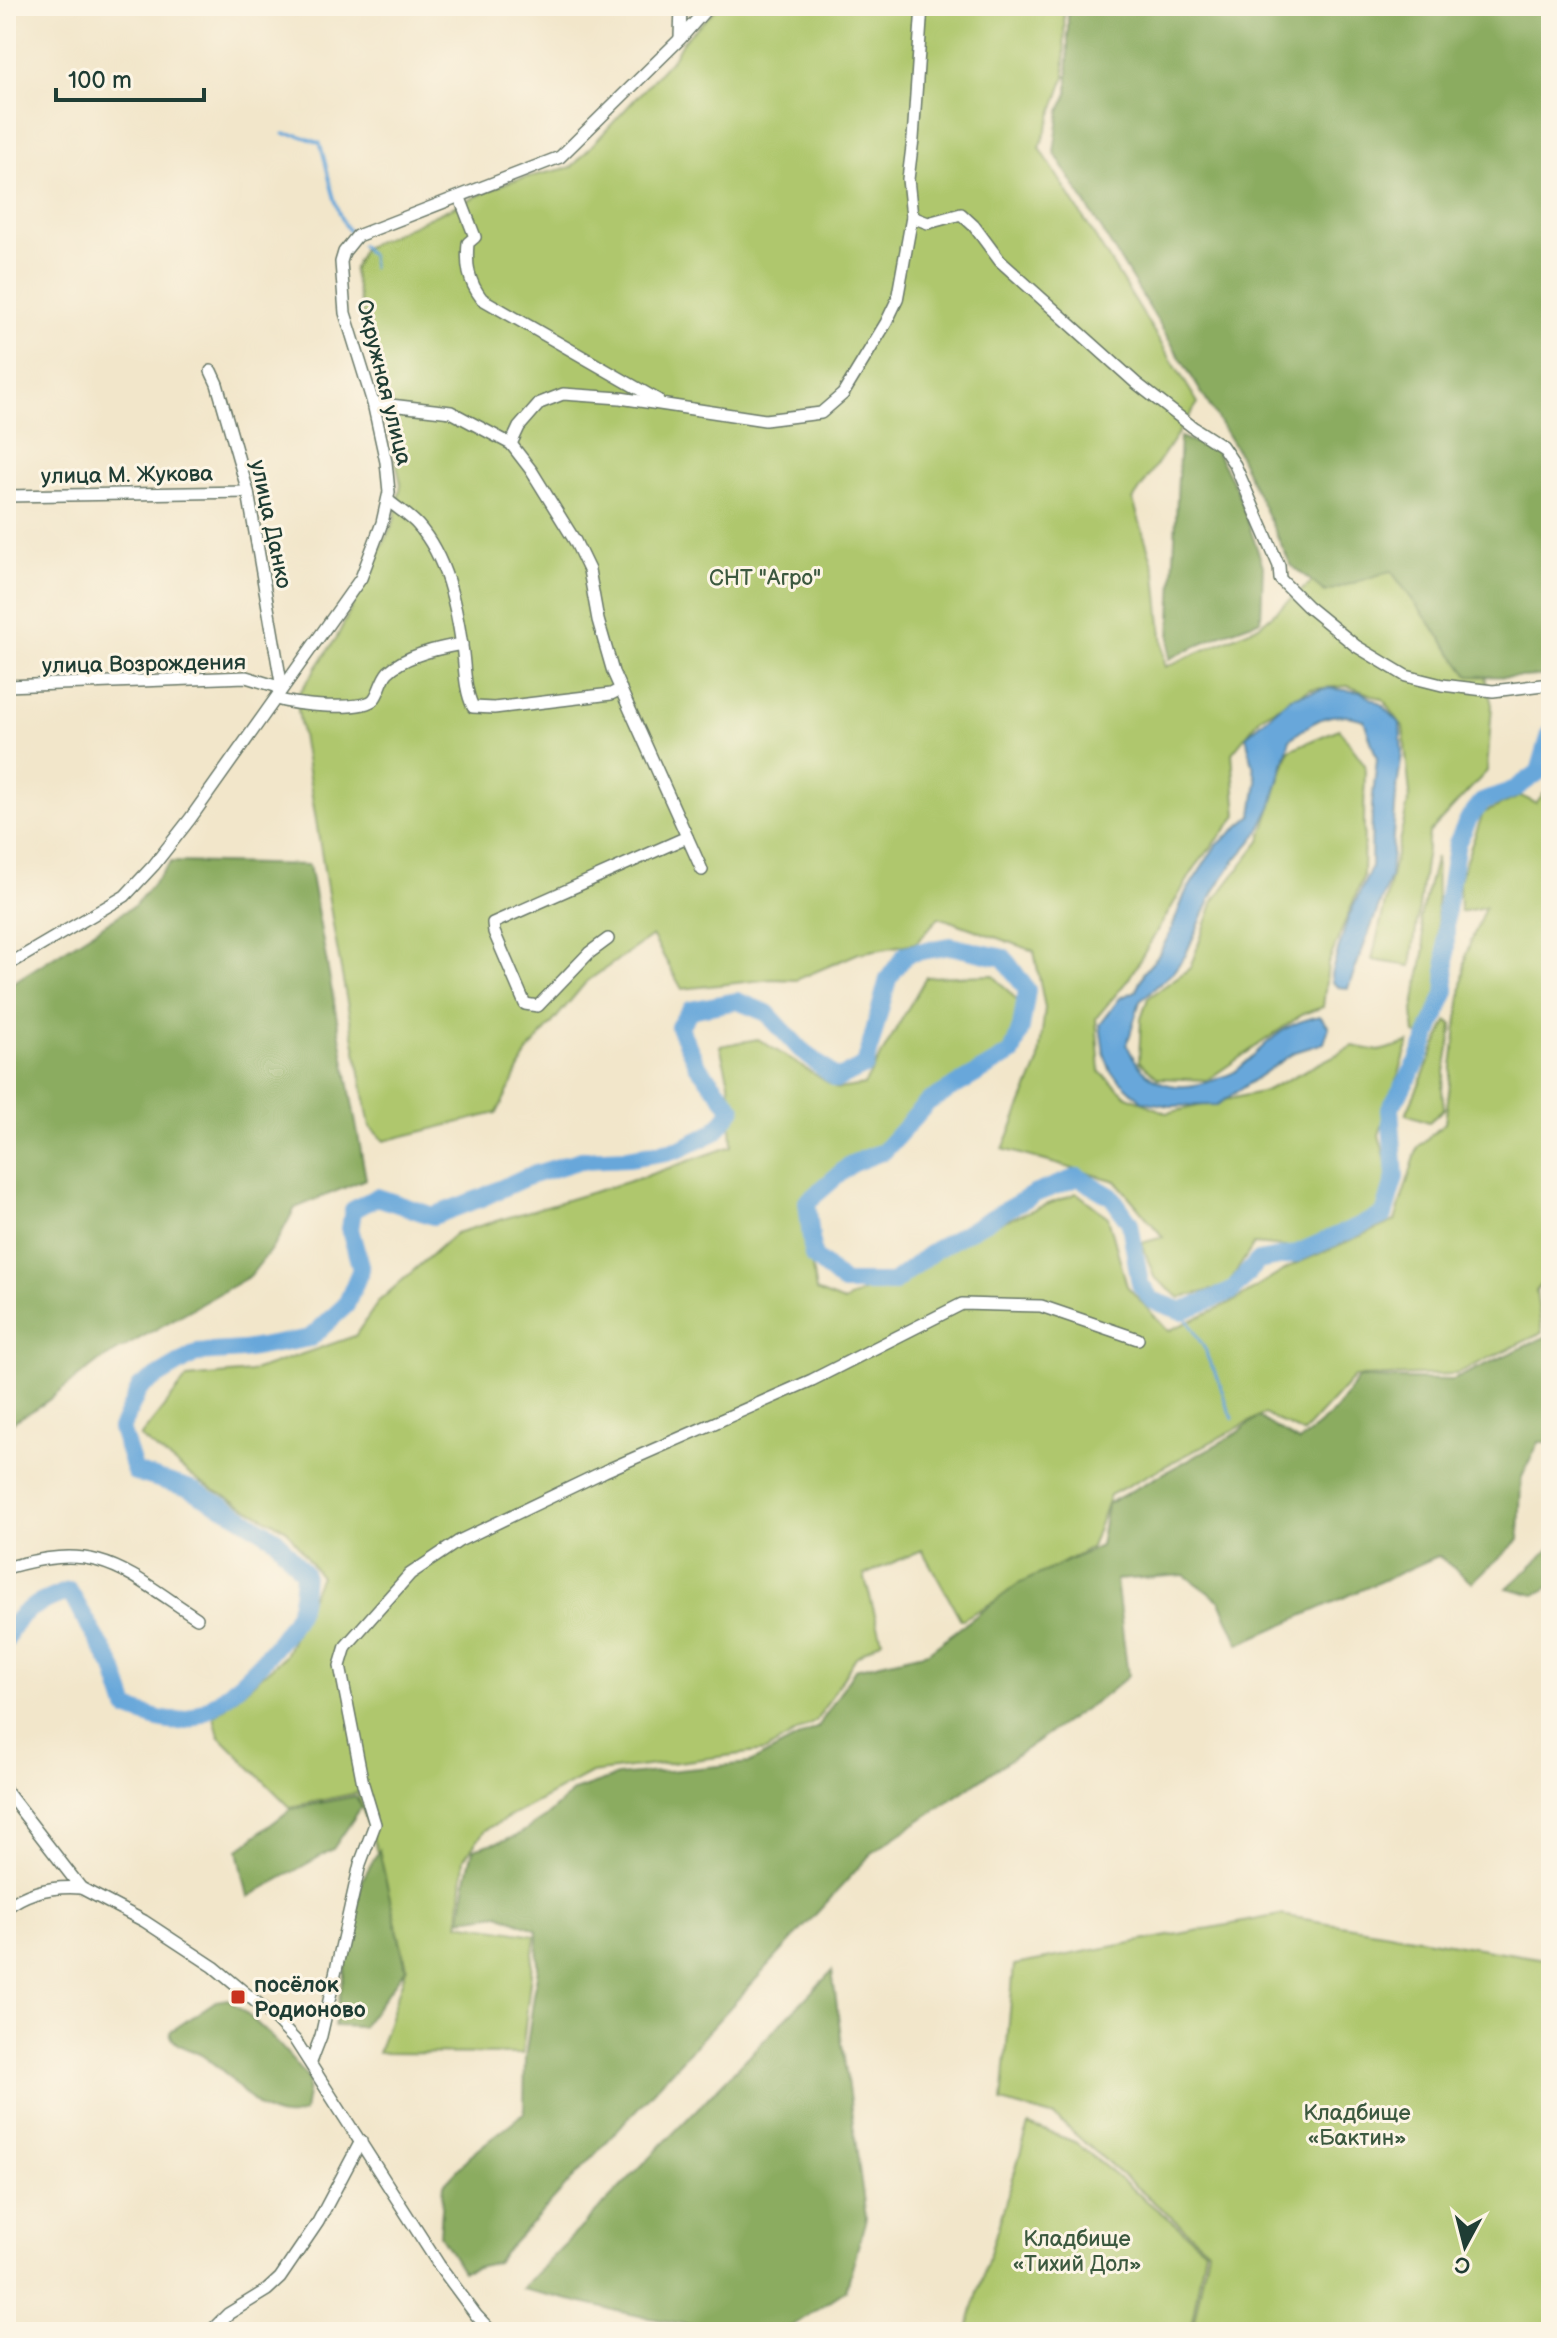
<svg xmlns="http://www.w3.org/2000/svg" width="1557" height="2338" font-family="'Balsamiq Sans',sans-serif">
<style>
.green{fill:#afc76d;stroke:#678250;stroke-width:2}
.forest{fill:#8bac60;stroke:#55744a;stroke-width:2}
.water{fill:#67a7da;stroke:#437287;stroke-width:2}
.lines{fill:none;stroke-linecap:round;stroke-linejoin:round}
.stream{stroke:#67a7da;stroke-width:3}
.river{stroke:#67a7da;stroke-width:18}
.minor-casing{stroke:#697868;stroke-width:14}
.minor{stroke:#fff;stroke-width:11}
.poi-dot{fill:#c8321e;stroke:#fcf5e5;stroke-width:3}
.labels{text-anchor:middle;stroke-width:6;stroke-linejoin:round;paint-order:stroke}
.street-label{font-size:22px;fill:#1f3d34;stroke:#fcf5e5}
.park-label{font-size:22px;fill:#3c593f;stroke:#fcf5e5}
.poi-label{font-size:22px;font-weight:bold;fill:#1f3d34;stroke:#fcf5e5;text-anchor:start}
</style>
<rect width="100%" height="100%" fill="#fcf5e5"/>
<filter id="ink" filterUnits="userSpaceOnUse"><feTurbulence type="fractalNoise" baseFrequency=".0125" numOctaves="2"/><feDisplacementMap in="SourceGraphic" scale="16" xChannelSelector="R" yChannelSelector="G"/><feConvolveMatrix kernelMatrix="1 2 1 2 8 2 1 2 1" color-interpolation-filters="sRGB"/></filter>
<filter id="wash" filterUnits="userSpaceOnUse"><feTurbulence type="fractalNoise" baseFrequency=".006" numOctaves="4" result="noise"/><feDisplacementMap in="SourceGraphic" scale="32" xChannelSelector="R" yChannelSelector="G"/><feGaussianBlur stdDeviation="1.8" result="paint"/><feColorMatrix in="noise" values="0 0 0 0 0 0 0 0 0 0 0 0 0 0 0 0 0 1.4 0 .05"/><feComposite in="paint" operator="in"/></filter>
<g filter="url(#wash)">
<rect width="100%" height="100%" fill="#f2e6ca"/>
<g class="green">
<path d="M719,6H1064L1065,77L1040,148L1198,403L1133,500L1156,574L1165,667L1259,626L1359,542L1479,651L1492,705L1487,771L1429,833L1411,966L1372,960L1410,794L1403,727L1383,699L1348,686L1310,689L1261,717L1232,753L1237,816L1196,866L1128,980L1096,1018L1100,1072L1127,1096L1167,1113L1265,1091L1353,1046L1379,1051L1409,1043L1379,1135L1390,1176L1378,1212L1294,1248L1254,1244L1227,1286L1180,1298L1154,1277L1142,1243L1163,1237L1116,1181L1003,1149L1038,1065L1045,1008L1034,951L939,917L916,943L859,953L796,980L772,979L682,989L652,936L586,982L528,1052L497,1113L384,1141L370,1127L335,937L296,698L337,637L394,521L401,484L353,270L363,248L510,181L572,167L674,57L682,42Z"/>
<path d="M1339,729L1365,765L1363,877L1328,964L1323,1007L1303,1014L1207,1080L1158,1078L1139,1061L1141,1019L1148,998L1190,968L1214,901L1260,841L1289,750Z"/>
<path d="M1551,784V1273L1536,1291L1542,1333L1456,1374L1354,1377L1303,1433L1264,1414L1110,1495L1091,1547L961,1620L922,1550L864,1575L882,1640L856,1657L816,1721L765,1751L591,1773L485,1830L464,1858L459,1923L535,1935L522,2054L378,2053L407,1966L375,1845L357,1793L290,1807L219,1736L214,1717L285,1656L320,1576L287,1530L201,1483L140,1437L187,1378L250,1372L355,1336L379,1301L456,1233L640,1178L732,1146L729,1082L720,1046L758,1039L838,1089L864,1085L926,977L993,975L1019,1002L1009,1046L962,1078L888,1144L800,1198L816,1291L844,1302L986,1228L1077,1193L1108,1217L1127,1286L1168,1331L1236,1300L1293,1265L1395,1221L1418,1147L1445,1123L1466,954L1485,907L1460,912L1459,880L1483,813L1521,796L1536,803Z"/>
<path d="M1436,857L1439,990L1421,1036L1415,1034L1413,1011L1425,948L1420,918Z"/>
<path d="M1447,1021L1453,1025L1442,1089L1444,1109L1429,1122L1406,1114Z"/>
<path d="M1280,1915L1551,1960V2332H1192L1208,2249L1055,2117L1002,2102L1014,1965Z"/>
<path d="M1029,2125L1075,2142L1205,2249L1190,2332H966Z"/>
</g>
<g class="forest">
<path d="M1068,6H1551V675L1523,677L1469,676L1391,571L1325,592L1291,565L1236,449L1054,152L1060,111L1068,93Z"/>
<path d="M1180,437L1215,450L1236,488L1263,566L1261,620L1219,635L1169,659Z"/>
<path d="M171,862L309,865L366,1179L295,1208L276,1243L250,1276L98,1362L42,1405L6,1426V987L135,905Z"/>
<path d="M1551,1334V1444L1539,1442L1521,1479L1519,1540L1472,1582L1438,1556L1239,1644L1220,1601L1184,1575L1116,1580L1128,1676L1108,1693L872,1853L496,2262L462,2271L440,2235L444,2184L474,2152L524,2113L525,2058L538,1968L537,1930L499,1914L461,1919L466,1880L473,1849L515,1837L545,1817L574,1791L617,1776L750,1763L818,1727L855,1669L928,1652L1018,1584L1100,1546L1107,1504L1236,1434L1258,1417L1299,1442L1335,1411L1358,1378L1453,1380Z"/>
<path d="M1551,1548V1586L1535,1595L1507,1588Z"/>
<path d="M355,1796L362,1806L333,1849L248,1897L238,1850L291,1809Z"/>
<path d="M379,1850L406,1968L362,2027L334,2026L362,1880Z"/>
<path d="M832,1971L866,2218L846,2290L783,2332H730L644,2317L521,2289Z"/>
<path d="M228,1999C259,2023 286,2049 309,2080L304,2112C294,2118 281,2117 269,2112C251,2104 241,2089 227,2075C220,2068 211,2062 203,2056C191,2048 173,2048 170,2032L216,2001Z"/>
</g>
<path class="water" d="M1327,688L1361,692L1382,705L1400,723L1402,753L1396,795L1390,877L1348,988L1338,987L1332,982L1331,974L1348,918L1371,868L1372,805L1377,759L1364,720C1330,709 1317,719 1290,739L1272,805L1257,835L1236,859L1214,891L1185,956L1173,972L1140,1001L1127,1045C1145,1085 1174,1094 1214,1080C1221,1077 1231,1075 1237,1070C1266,1046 1279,1024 1320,1016L1329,1027L1324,1043L1295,1052L1217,1105L1169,1106L1142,1101L1111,1072L1104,1053L1100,1025L1120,998L1136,991L1144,972L1158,956L1170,933L1185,894L1215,847L1252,815L1257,782L1246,736L1291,697Z"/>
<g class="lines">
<g class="stream">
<path d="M284,134L298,135L320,143C328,168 334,213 349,231"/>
<path d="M361,245L371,256L372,267"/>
<path d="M1182,1311L1206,1351C1207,1363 1216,1370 1219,1381C1223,1394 1226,1405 1233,1418"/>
</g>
<path class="river" d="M6,1640C15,1610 43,1601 69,1591L114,1668L127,1708C143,1714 163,1723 181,1721C215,1717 287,1641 299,1609C303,1599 303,1584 304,1573L276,1539L238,1515L188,1488L135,1472L121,1429L140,1387L197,1353L243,1350L310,1338L346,1305L361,1269L350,1229L353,1210L377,1197L433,1216L481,1198L526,1177L581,1160L628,1158L678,1150L715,1132L733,1109L697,1065L679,1027L690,1010L737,1001L767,1013L800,1049L837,1079L865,1066L888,979L906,954L950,946L1004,958L1027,990L1021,1028L1012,1053L928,1102L884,1151L851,1164L807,1202L813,1256L844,1283H893L935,1250L1034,1194L1078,1177L1112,1197L1130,1223L1140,1284L1152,1300L1182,1311L1232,1291L1258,1261L1295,1254L1384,1215L1395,1177L1390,1109L1418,1061L1446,991V909L1457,843L1469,818L1482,802L1515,789L1539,772L1551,731"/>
</g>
</g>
<g filter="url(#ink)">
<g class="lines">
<g class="minor-casing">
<g id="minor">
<path d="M922,6L913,139L908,179L912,217L928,223L961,214L974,226L1000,261L1136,383L1194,428L1222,446L1235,465L1279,566L1280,579L1307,606L1356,646L1406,676L1442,685L1493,691L1551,684"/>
<path d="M680,38L681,6"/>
<path d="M460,198L475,237L468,243C466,265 468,281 482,299L658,400"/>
<path d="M373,403L451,412L511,444L531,470L575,541L589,570L598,620L613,672L702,870"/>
<path d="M511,444L519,427L540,403L563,394L620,398L765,420L821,413L843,394L886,323L897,300L912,217"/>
<path d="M6,496L248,492"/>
<path d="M389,501C398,509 410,516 418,525C446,557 456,604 462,646C465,665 464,689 473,707L494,708L611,694L621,689"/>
<path d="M6,686L246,677L282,688L248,492L217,384L211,371"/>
<path d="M277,699C292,705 363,712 374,699C380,692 381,680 388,672C405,655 439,648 462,644"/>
<path d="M608,939L589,953L538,1006L525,1004L494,932L493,923L687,837"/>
<path d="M6,966L125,896L154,865L190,819L361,578L382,523L389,492L386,462L373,403L345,313L341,262L344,252L357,236L560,157L680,39L709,6"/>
<path d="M6,1568C100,1540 122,1569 197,1618"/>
<path d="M6,1791L81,1888L144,1921L214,1967L268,2012L295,2040L439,2265L476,2315L492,2332"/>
<path d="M6,1908C28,1891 54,1886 81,1888"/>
<path d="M311,2062L321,2036L360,1864L375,1824L363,1784L340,1666L346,1646L410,1574L459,1541L605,1471L812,1380L962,1304L1041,1306L1138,1339"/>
<path d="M210,2332L228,2314L267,2290L280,2278L318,2222L361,2141"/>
</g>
</g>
<use href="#minor" class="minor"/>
</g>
</g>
<rect class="poi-dot" x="230" y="1989" width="16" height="16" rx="4"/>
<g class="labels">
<g class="street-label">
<text transform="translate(385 382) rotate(76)" y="8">Окружная улица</text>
<text transform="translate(127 474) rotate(-1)" y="8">улица М. Жукова</text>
<text transform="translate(272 524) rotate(78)" y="8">улица Данко</text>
<text transform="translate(144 663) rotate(-1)" y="8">улица Возрождения</text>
</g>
<g class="park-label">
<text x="765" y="585">СНТ "Агро"</text>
<text x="1357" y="2120">Кладбище<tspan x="1357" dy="25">«Бактин»</tspan></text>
<text x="1077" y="2246">Кладбище<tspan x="1077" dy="25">«Тихий Дол»</tspan></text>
</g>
<g class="poi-label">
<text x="254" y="1992">посёлок<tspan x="254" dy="25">Родионово</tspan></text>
</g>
</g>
<rect width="1557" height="2338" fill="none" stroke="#fcf5e5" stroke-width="32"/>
<g transform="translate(1465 2246) rotate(187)" stroke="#fcf5e5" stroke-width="6" paint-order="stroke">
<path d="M0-6L14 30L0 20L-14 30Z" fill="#1f3d34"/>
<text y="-12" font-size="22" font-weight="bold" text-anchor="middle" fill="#1f3d34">С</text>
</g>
<path d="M56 88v12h148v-12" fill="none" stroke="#1f3d34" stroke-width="4"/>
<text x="68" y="88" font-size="24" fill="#1f3d34" stroke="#fcf5e5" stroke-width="6" paint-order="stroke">100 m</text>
</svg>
